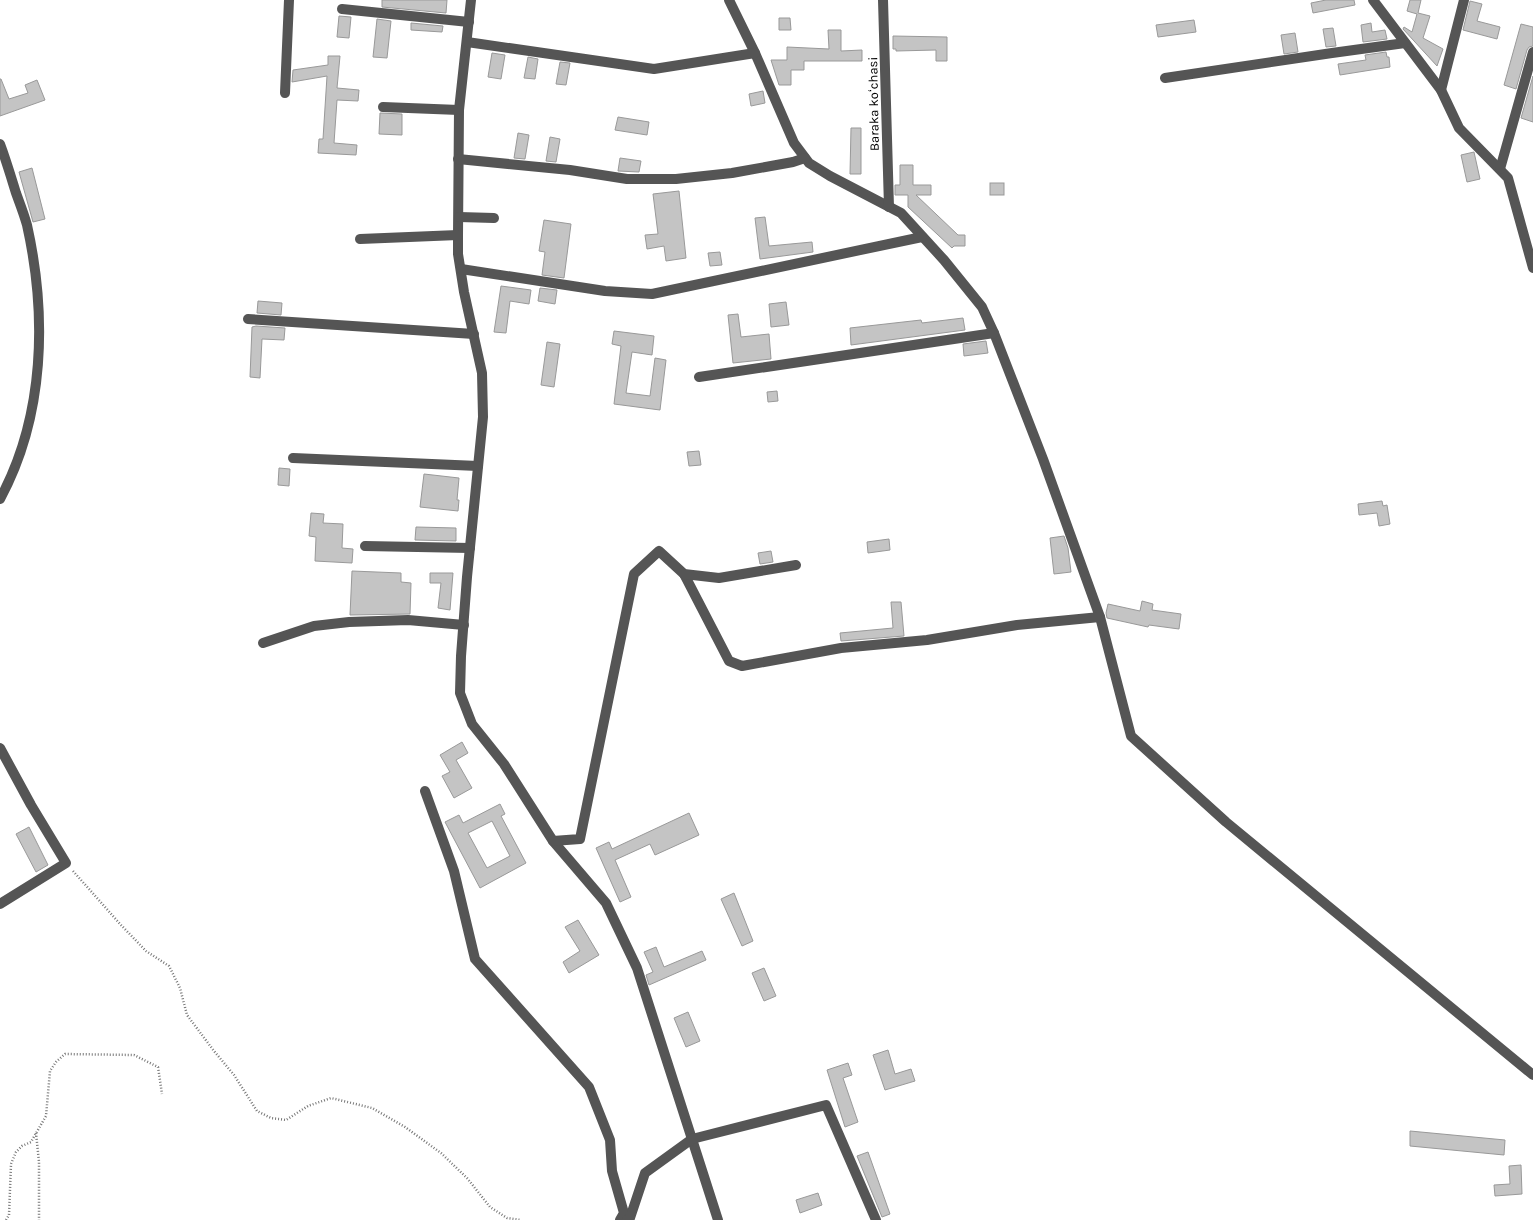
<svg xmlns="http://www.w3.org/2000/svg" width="1533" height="1220" font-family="Karla,sans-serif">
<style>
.building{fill:#c4c4c4;stroke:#999;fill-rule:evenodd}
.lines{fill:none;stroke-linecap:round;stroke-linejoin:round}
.path{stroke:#777;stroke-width:2.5;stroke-dasharray:1 2;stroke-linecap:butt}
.minor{stroke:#555;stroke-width:10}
.labels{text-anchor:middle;stroke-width:3.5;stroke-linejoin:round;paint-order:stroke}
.street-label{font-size:13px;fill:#000;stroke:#fff}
</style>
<rect width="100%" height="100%" fill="#fff"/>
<g class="building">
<path d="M382,0H447L446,13L382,7Z"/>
<path d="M1326,0H1354L1355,5L1313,13L1311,3Z"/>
<path d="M1410,0H1421L1418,13L1430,16L1423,38L1443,49L1437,66L1403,29L1404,27L1412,32L1417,14L1407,11Z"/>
<path d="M1470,1L1482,4L1477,21L1500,27L1497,39L1463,30Z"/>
<path d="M339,16L351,17L349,38L337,37Z"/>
<path d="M779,18H790L791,30H779Z"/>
<path d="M377,19L391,21L387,58L373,57Z"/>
<path d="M1194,20L1196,32L1158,37L1156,25Z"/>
<path d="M411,23L443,26L442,32L411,30Z"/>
<path d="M1371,23L1372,32L1385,30L1387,39L1363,42L1361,25Z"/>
<path d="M1521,24L1533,27V46L1529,47L1527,50L1516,89L1504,85Z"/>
<path d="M1333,28L1336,46L1326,47L1323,29Z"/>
<path d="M828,30H841V51L862,50V61H804V70H791V85H779L771,60H787V47L829,49Z"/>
<path d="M1295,33L1298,52L1284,54L1281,35Z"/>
<path d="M893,36L947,37V61H936V50L896,51V49H893Z"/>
<path d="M1386,52L1387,57H1389L1390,67L1340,75L1338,64L1366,60L1365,55Z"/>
<path d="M492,53L505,55L501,79L488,77Z"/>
<path d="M328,56H340L337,88L359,90L358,101L337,100L334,143L357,145L356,155L318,153L319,139H323L327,76L292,82L293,70L328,65Z"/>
<path d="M528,57L538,59L535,79L524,78Z"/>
<path d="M560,62L570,63L566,85L556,84Z"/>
<path d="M1533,76V122L1521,118Z"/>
<path d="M0,79H1L9,99L28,93L25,85L37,80L45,100L0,116Z"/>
<path d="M763,91L765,103L751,106L749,94Z"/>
<path d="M380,113L402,114V135L379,134Z"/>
<path d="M618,117L649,122L647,135L615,130Z"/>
<path d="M851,128H861V174H850Z"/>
<path d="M518,133L529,135L525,159L514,158Z"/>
<path d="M550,137L560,139L556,162L546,161Z"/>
<path d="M1474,152L1480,179L1467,182L1461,155Z"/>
<path d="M620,158L641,161L639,172L618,171Z"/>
<path d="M900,165H913V185H931V195H916L958,235H965V246H954L952,248L908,207V195H895V185H900Z"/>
<path d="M32,168L45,219L33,222L19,172Z"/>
<rect x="990" y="183" width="14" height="12"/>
<path d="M679,191L686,258L666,261L664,246L647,249L645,235L658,234L653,194Z"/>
<path d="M765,217L769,246L812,242L813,252L760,259L755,218Z"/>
<path d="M544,220L571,224L564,278L542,275L545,252L539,251Z"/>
<path d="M720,252L722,265L710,266L708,253Z"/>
<path d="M501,286L531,290L529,304L510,301L506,333L494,332Z"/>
<path d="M540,288L557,290L555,304L538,301Z"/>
<path d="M258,301L282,303L281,315L257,313Z"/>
<path d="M786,302L789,325L771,327L769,304Z"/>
<path d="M738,314L741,337L769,334L771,359L733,363L728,315Z"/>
<path d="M963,318L965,330L851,345L850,328L921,320L922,323Z"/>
<path d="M256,326L285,328L284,340L262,339L260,378L250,377L252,327Z"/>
<path d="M614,331L654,336L652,355L632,352L626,393L650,396L655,358L666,360L660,410L614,404L621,346L612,344Z"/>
<path d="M986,341L988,353L964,356L963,344Z"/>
<path d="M547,342L560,344L554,387L541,385Z"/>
<path d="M777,391L778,401L768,402L767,392Z"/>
<path d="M699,451L701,465L689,466L687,452Z"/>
<path d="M279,468L290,469L289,486L278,485Z"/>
<path d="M424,474L459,478L457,500H459L458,511L420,507Z"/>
<path d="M1382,501L1383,506L1387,505L1390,524L1379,526L1377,513L1359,515L1358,504Z"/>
<path d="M311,513L324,514L323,523L343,524L342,548L353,549L352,563L315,561L316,537L309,536Z"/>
<path d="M416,527L456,528V541L415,540Z"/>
<path d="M1064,536L1068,548L1071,572L1054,574L1050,538Z"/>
<path d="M889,539L890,550L868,553L867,542Z"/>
<path d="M771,551L773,562L760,564L758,553Z"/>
<path d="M352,571L401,573V582L411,583L410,614L350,615Z"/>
<path d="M430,573H453L450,610L438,608L441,583H430Z"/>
<path d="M1142,601L1153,604L1152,610L1181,614L1179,629L1149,625L1148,627L1107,618L1106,613L1108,604L1140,611Z"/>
<path d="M891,602H901L904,636L841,641L840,633L893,628Z"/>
<path d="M462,742L468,753L456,760L472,788L454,798L442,776L450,772L440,755Z"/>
<path d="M500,804L505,814L501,816L526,863L480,888L445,822L459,815L463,823ZM492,821L510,856L487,868L468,833Z"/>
<path d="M689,813L699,835L655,855L650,844L615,860L631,897L620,902L596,848L609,842L612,849Z"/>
<path d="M29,827L48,865L36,872L16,834Z"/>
<path d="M734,893L753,941L742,946L721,899Z"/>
<path d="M578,920L599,955L569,973L563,962L580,951L565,927Z"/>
<path d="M656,947L664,967L702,951L706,960L649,985L646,975L653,972L644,952Z"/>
<path d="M764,968L776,996L764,1001L752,973Z"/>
<path d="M688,1012L700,1041L686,1047L674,1018Z"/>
<path d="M888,1050L895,1074L911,1069L915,1081L885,1090L873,1055Z"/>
<path d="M848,1063L852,1075L843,1078L858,1122L845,1127L827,1070Z"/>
<path d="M1410,1131L1505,1140L1504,1155L1410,1146Z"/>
<path d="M868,1152L890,1214L882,1217L857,1156Z"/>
<path d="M1521,1165L1522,1194L1495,1196L1494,1185L1510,1184L1509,1166Z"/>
<path d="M818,1193L822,1205L800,1213L796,1200Z"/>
</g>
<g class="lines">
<g class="path">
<path d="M73,871L121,925L146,951L169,966L180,988L187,1015L214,1051L234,1075L257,1111L271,1118L286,1120L308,1106L331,1098L372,1108L405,1127L441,1153L467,1178L490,1207L507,1218L521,1220"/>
<path d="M36,1133L39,1162V1220"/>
<path d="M6,1220L9,1215L11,1164L16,1152L22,1146L31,1142L46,1116L50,1071L56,1062L65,1054L134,1055L158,1067L162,1094"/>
</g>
<g class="minor">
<path d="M471,0L459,110L458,235V254L464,292L482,373L483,417L467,577L461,656L460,693L472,724L504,764L553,841L606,903L637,968L718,1220"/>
<path d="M729,0L755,53L794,143L809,163L830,176L901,213L944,260L982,307L994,333L1043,459L1100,617L1131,736L1226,822L1533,1075"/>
<path d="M883,0L889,207"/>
<path d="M1373,0L1441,90L1459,128L1508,178L1533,268"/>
<path d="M342,9L469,22"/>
<path d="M467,42L654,69L755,53"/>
<path d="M1165,78L1332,53L1405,43"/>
<path d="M1441,90L1464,0"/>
<path d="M285,93L289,0"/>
<path d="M383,107L459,110"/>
<path d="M0,144C6,160 11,177 16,193C20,204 24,214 27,225C47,315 45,416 0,499"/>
<path d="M458,159L570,170L627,179H676L732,173L793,162L805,158"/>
<path d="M1500,169L1533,52"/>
<path d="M459,217L494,218"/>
<path d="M360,239L458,235"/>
<path d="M461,269L605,291L652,294L922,237"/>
<path d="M248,319L474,334"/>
<path d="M699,377L994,333"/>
<path d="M293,458L478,466"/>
<path d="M365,546L470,548"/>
<path d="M684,574L729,661L742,666L841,648L927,640L1017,625L1100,617"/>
<path d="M263,643L314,626L349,622L408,620L464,625"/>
<path d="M0,748L31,805L66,863L0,904"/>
<path d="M425,791L454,871L475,959L589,1087L610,1140L612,1171L624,1213L620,1220"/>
<path d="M553,841L580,839L634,574L659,551L684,574L719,578L796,565"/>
<path d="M627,1220L630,1218L645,1173L692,1139L826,1105L876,1220"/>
</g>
</g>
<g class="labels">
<g class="street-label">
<text transform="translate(873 104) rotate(-91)" y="5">Baraka koʻchasi</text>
</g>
</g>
</svg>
